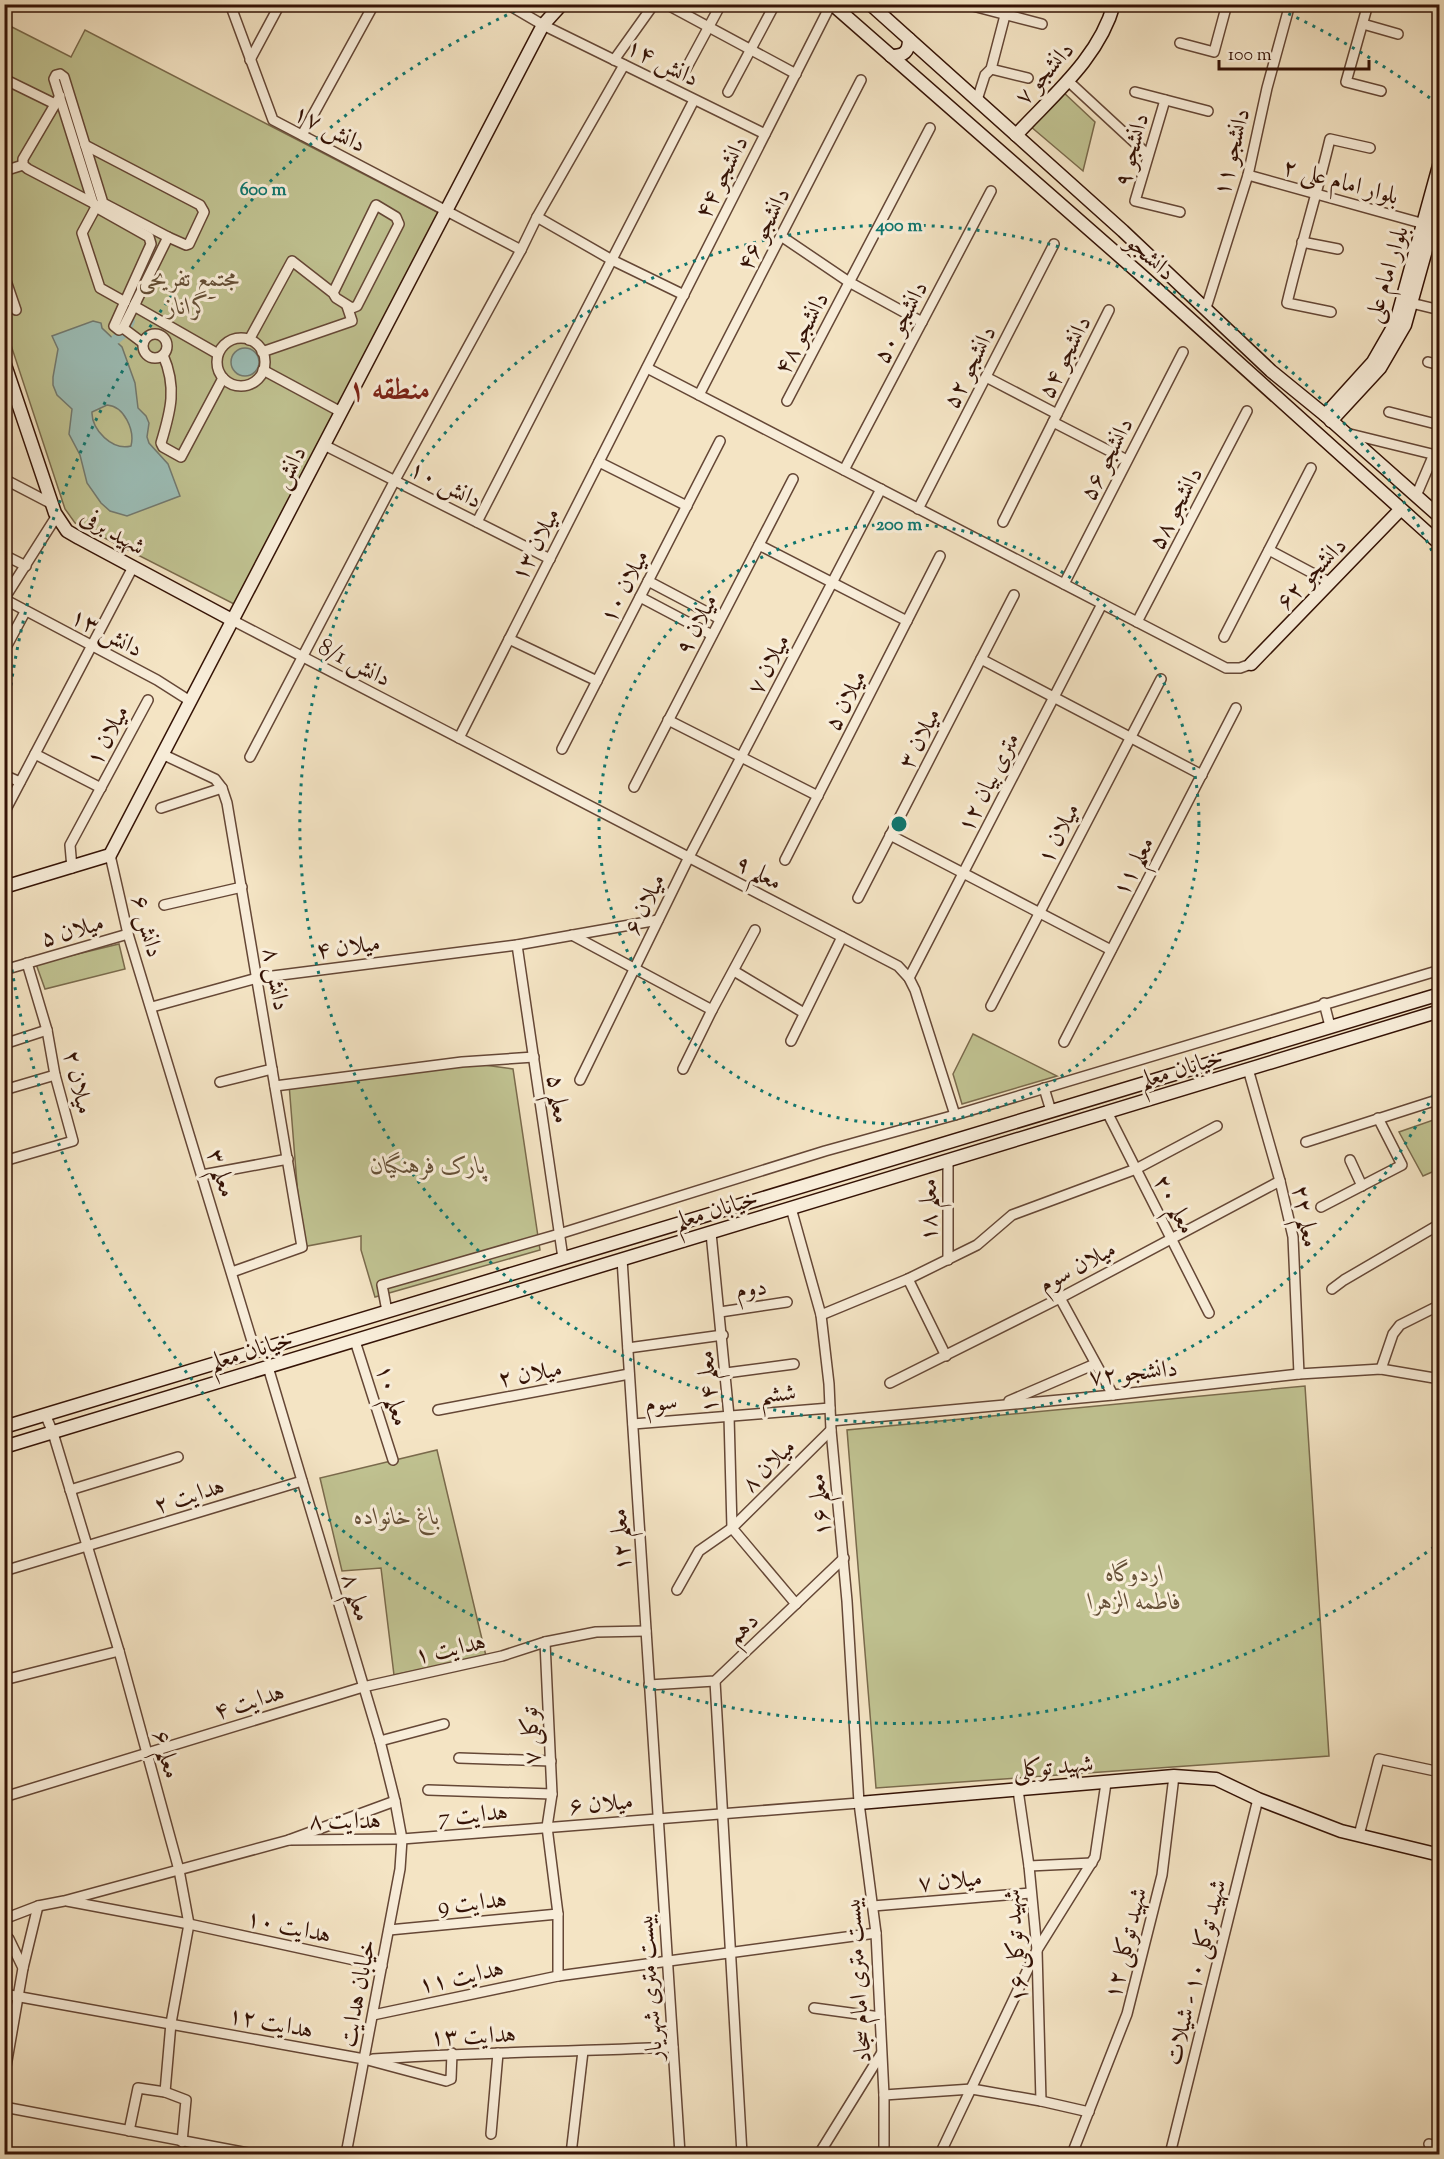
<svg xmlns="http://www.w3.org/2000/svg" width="1444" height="2159" font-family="'Sorts Mill Goudy',Amiri,serif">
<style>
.green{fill:#c0c291;stroke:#7a6a4c;stroke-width:1.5}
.water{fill:#9cbeb7;stroke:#737a70;stroke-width:1.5;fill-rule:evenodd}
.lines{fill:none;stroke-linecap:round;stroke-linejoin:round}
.canal{stroke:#9cbeb7;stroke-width:10}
.street-casing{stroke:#654736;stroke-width:12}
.secondary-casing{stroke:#351306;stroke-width:15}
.street{stroke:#f8edd9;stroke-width:9}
.secondary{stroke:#f8edd9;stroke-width:12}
.ring{fill:none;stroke:#0f766e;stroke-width:3;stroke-dasharray:3 6}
.labels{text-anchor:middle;stroke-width:6;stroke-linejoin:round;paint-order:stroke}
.street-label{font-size:24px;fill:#351306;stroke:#f8edd9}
.park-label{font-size:24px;font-style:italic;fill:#665037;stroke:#f8edd9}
.district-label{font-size:30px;font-weight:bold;fill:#7a1f14;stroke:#f8edd9}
.centre{fill:#0f766e;stroke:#f8edd9;stroke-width:3}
.ring-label{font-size:18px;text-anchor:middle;font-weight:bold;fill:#0f766e;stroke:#f8edd9;stroke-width:6;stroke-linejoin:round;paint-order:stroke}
</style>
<rect width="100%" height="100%" fill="#f4e4c4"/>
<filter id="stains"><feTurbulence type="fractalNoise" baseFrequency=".00333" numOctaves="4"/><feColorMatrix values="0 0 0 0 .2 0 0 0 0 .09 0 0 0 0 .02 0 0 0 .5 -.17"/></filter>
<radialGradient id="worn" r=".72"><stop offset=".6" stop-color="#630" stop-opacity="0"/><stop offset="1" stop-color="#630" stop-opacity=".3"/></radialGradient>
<g class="green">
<path d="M4,23L71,57L85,30L439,213L234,604L75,523L65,509L5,327Z"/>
<path d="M1062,91L1095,122L1083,171L1030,126Z"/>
<path d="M119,944L125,969L45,989L36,964Z"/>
<path d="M973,1034L1057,1076L962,1104L953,1074Z"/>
<path d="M462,1062L513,1069L540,1250L375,1297L361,1250V1236L302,1247L289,1084Z"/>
<path d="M1439,1118V1169L1423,1176L1399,1132Z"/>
<path d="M1305,1386L1329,1756L876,1788L847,1430Z"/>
<path d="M437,1450L486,1656L394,1675L381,1568L342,1571L320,1478Z"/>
</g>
<g class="water">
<path d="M93,321L101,323L102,328L122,347L135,383L138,408L146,416L149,423L147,437L149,443L168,464L180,496L127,516L110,511L101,503L87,483L80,455L69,434L72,409L57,395L53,385V377L58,349L52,336ZM107,405C124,406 135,430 131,446C113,451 91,430 92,412Z"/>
<circle cx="245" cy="362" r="14"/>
</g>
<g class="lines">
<path class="canal" d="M116,339L125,332L130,321"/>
<g class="street-casing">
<g id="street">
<path d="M230,4L273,120L521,250"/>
<path d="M507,4L543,25L765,134"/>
<path d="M666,4L796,74"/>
<path d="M1368,4L1346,82L1381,91"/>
<path d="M969,5L1042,24"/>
<path d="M1363,24L1398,34"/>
<path d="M1180,43L1214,52L1227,4"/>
<path d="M250,60L280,4"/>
<path d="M614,60L654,4"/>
<path d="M686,69L721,4"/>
<path d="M991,69L1028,78"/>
<path d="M4,79L55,104"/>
<path d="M1067,80L1147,154"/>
<path d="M728,92L775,4"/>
<path d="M1135,92L1208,111"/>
<path d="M60,96L23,159V165L28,169L93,203L101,210L149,237L151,244L114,326L119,330L123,328L136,302"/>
<path d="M977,100L985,75L991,69L1008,4"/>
<path d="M1165,100L1135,201L1180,212"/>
<path d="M302,135L374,4"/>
<path d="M85,145L200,205L204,212L189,244L186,245L168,237"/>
<path d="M4,171L23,165"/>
<path d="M1248,175L1428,225"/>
<path d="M93,203L54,79L56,75L60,74L64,77L103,203L168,237L134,306L218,354"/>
<path d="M96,207L82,233L100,288L125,302"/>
<path d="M537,217L612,260L684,295"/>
<path d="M781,236L849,282L922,322"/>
<path d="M1302,242L1338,249"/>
<path d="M4,275L16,310"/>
<path d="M1407,302L1440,310"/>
<path d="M1206,308L1248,175L1267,88L1290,4"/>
<path d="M1331,312L1287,303C1300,248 1317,194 1330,139L1370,148"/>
<path d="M123,328L143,343"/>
<circle cx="155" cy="346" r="12"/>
<circle cx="241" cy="362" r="24"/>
<path d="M249,340L292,261L333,293L336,298L352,308L357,306L399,224L396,217L376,205L333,293"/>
<path d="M262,352L352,321L347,306"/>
<path d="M163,355C177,387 171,410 161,443L163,447L181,457L223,378"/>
<path d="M1428,362L1440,365"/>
<path d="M647,368L1226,668H1240L1251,664"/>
<path d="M263,370L341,412"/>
<path d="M986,377L1057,414"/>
<path d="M699,395L861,80"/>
<path d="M787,401L930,128"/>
<path d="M1389,412L1440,425"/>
<path d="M1053,422L1127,460"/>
<path d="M1346,433L1440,456"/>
<path d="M324,445L550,559"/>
<path d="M599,462L687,506"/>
<path d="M844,470L991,191"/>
<path d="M4,479L52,504"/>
<path d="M1416,496L1434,454"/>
<path d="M918,509L1054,244"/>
<path d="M56,517L4,599L157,680L190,701"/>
<path d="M477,522L694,100"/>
<path d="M1003,522L1109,310"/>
<path d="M759,545L907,621"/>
<path d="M1269,550L1331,583"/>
<path d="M4,555L26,566"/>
<path d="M648,581L720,619"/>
<path d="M1064,584L1183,352"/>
<path d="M640,597L712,635"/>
<path d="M232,620L898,966L909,978L915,990L955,1115"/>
<path d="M1137,622L1247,411"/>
<path d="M1224,637L1311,468"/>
<path d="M509,639L597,681"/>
<path d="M4,651L25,612"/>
<path d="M981,659L1202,775"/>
<path d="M668,720L818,796"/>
<path d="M459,738L831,4"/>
<path d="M562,749L720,441"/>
<path d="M35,754L101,788"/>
<path d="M162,754L215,779L222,788L227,803L302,1247L232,1272"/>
<path d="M250,757L395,480L521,250L537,217L624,65"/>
<path d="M4,775L20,782"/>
<path d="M634,787L793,479"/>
<path d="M161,808L222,788"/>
<path d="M4,813L133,567"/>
<path d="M890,835L1111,950"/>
<path d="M110,855L128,934L255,1351"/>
<path d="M785,860L940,556"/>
<path d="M72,868L70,845L148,700"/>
<path d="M858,898L1014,595"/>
<path d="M164,905L242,887"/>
<path d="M572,935L712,1010"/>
<path d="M517,945L563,1258"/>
<path d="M4,970L128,934"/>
<path d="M734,971L804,1013"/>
<path d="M909,978L1102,604"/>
<path d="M1324,1003L1330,1026"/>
<path d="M991,1006L1161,679"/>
<path d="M152,1007L257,978L517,945L658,920"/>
<path d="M791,1041L842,937"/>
<path d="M1064,1042L1236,708"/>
<path d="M4,1044L47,1030"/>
<path d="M683,1069L712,1010L755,930"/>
<path d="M1248,1069L1280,1181L1293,1237L1299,1374"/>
<path d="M580,1080L689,857L881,489"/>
<path d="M220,1082L272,1069"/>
<path d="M275,1086L462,1062L534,1057"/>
<path d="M1044,1088L1051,1111"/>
<path d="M4,1090L55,1075"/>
<path d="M1107,1112L1209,1313"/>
<path d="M1306,1142L1440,1099"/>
<path d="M1350,1160L1362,1186"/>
<path d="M4,1161L73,1141L55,1075L47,1030L27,963"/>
<path d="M948,1161V1260"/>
<path d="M202,1175L288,1159"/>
<path d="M1321,1207L1402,1165L1378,1118"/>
<path d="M791,1208L821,1315L829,1384L831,1430L847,1601L859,1803L876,1933L884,2095V2154"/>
<path d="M711,1233L729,1416L732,1528"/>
<path d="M622,1259L680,2154"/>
<path d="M908,1279L946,1356"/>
<path d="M1332,1289L1344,1280L1440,1224"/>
<path d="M1060,1298L1113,1395"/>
<path d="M387,1311L382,1285L559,1234L825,1151L955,1115L1440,970"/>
<path d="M720,1312L787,1302"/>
<path d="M821,1315L908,1279L977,1245L1012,1215L1136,1169L1217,1126"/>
<path d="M355,1341L393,1460"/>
<path d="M628,1348L723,1335"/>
<path d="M268,1367L380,1741L395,1801L402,1839L400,1869L346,2154"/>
<path d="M1381,1369L1393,1334L1400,1325L1440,1305"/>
<path d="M726,1373L794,1364"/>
<path d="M890,1383L1060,1298L1280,1181"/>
<path d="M1009,1401L1095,1364"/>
<path d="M438,1410L629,1374"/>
<path d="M45,1414L53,1433L119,1651L179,1870L189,1924L171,2023L165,2092"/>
<path d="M831,1421L1113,1395L1299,1374L1381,1369L1440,1379"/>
<path d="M633,1424L830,1408"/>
<path d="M70,1490L178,1457"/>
<path d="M732,1528L796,1604"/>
<path d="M4,1571L302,1481"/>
<path d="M677,1590L699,1551L732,1528L831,1430"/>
<path d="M545,1642L552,1794L547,1827L558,1914V1976"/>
<path d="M4,1680L119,1651"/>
<path d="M715,1681L742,2154"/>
<path d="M649,1685L715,1681L844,1558"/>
<path d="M380,1741L444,1724"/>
<path d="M459,1758L551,1761"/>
<path d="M428,1790L552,1794"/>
<path d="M1018,1790L1029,1866L1037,1950L1041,2101"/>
<path d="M4,1797L363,1687L502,1656L545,1642L596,1632L646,1631"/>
<path d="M1359,1835L1379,1759L1440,1772"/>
<path d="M289,1840L402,1839L859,1803"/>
<path d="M1029,1866L1092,1863"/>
<path d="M67,1901L189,1924L382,1966"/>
<path d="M873,1906L1030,1893"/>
<path d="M4,1919L38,1906L64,1901L289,1840L395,1801"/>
<path d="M389,1930L558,1914"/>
<path d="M4,1934L9,1939L23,1968L4,2078"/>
<path d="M23,1968L38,1906"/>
<path d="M4,1994L364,2059L446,2081L451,2079L452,2053"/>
<path d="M814,2008L880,2017"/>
<path d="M373,2015L558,1976L876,1933"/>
<path d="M373,2059C473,2052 573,2052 673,2047"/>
<path d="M884,2095L972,2089L1041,2101L1089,2112"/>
<path d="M4,2107L253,2154"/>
<path d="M129,2131L138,2088L165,2092L186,2100L182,2142"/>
<path d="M491,2134L498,2053"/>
<path d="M1429,2144L1440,2147"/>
<path d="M571,2154L583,2051"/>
<path d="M819,2154L881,2054"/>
<path d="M940,2154L1037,1950L1095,1857L1106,1783"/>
<path d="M1072,2154L1127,2014L1162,1875L1174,1776"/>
<path d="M1170,2154L1258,1799"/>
</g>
</g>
<g class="secondary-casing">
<g id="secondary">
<path d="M832,4L1140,274L1440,544"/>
<path d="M870,4L1123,231L1271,371L1325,415L1440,517"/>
<path d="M891,56C904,56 909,52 909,39"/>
<path d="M1016,135C1053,95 1099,58 1114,4"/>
<path d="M4,362L55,513L67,531L79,538L232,620"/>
<path d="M1325,415L1373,362L1396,322L1440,162"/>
<path d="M1331,421L1380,368L1405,325L1440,200"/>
<path d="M1251,664L1400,510"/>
<path d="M4,887L110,855L543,25L562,4"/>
<path d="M4,1427L1440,994"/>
<path d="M4,1447L1440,1011"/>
<path d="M859,1803L1174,1776L1216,1779L1258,1799L1341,1831L1440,1855"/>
</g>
</g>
<use href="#street" class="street"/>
<use href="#secondary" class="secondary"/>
</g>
<g class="ring">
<circle cx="899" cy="824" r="300"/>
<path d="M1437 1087A599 599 0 1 1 1437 561"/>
<path d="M1434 1547A899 899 0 0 1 5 918M5 730A899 899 0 0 1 526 6M1272 6A899 899 0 0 1 1434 101"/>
</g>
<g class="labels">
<g class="street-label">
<text transform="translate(663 62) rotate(27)" y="8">دانش ۱۴</text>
<text transform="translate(1044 73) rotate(-48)" y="8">دانشجو ۷</text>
<text transform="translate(330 128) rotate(27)" y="8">دانش ۱۷</text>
<text transform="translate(1131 150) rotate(-75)" y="8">دانشجو ۹</text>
<text transform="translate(1231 152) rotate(-76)" y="8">دانشجو ۱۱</text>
<text transform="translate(721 177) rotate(-63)" y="8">دانشجو ۴۴</text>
<text transform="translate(1341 181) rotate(15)" y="8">بلوار امام علی ۲</text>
<text transform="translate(763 229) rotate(-63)" y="8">دانشجو ۴۶</text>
<text transform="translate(1151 257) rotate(42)" y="8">دانشجو</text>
<text transform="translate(1386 274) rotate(-73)" y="8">بلوار امام علی</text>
<text transform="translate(900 322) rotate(-62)" y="8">دانشجو ۵۰</text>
<text transform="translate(801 333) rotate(-62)" y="8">دانشجو ۴۸</text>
<text transform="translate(1064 357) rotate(-63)" y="8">دانشجو ۵۴</text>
<text transform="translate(969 367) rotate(-63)" y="8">دانشجو ۵۲</text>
<text transform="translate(1106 459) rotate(-63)" y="8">دانشجو ۵۶</text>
<text transform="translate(289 467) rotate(-62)" y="8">دانش</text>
<text transform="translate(446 484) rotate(27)" y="8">دانش ۱۰</text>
<text transform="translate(1175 508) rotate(-62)" y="8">دانشجو ۵۸</text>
<text transform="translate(113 531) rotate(30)" y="8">شهید برفی</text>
<text transform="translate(535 544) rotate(-63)" y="8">میلان ۱۳</text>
<text transform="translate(1311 573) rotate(-46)" y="8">دانشجو ۶۲</text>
<text transform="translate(624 586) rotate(-63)" y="8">میلان ۱۰</text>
<text transform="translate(696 624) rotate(-63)" y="8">میلان ۹</text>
<text transform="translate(107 632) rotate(28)" y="8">دانش ۱۳</text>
<text transform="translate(355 662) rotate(27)" y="8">دانش 8/1</text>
<text transform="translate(768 664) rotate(-62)" y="8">میلان ۷</text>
<text transform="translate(845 700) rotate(-63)" y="8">میلان ۵</text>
<text transform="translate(107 735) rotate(-62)" y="8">میلان ۱</text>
<text transform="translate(919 738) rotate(-63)" y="8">میلان ۳</text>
<text transform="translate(988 782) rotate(-63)" y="8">۱۲ متری بیان</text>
<text transform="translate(1058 833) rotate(-63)" y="8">میلان ۱</text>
<text transform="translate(1133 866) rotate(-63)" y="8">معلم ۱۱</text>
<text transform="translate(759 872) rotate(28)" y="8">معلم ۹</text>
<text transform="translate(644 904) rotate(-64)" y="8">میلان ۶</text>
<text transform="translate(148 926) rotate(75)" y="8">دانش ۶</text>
<text transform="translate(72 930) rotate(-16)" y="8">میلان ۵</text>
<text transform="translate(348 946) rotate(-7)" y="8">میلان ۴</text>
<text transform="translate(277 979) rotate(80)" y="8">دانش ۸</text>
<text transform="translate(1181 1068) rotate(-17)" y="8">خیابان معلم</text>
<text transform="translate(79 1082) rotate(77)" y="8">میلان ۲</text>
<text transform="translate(559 1099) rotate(82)" y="8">معلم ۵</text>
<text transform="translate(222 1173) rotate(73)" y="8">معلم ۳</text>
<text transform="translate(1175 1204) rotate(63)" y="8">معلم ۲۰</text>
<text transform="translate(716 1209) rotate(-17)" y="8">خیابان معلم</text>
<text transform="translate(928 1210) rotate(-90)" y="8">معلم ۱۸</text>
<text transform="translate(1306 1216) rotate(80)" y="8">معلم ۲۲</text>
<text transform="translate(1077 1266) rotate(-28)" y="8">میلان سوم</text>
<text transform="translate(751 1288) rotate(-8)" y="8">دوم</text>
<text transform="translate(251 1350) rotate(-17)" y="8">خیابان معلم</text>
<text transform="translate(1133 1372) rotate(-6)" y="8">دانشجو ۷۲</text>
<text transform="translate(530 1373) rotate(-10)" y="8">میلان ۲</text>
<text transform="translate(707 1382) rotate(-94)" y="8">معلم ۱۴</text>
<text transform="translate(778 1393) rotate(-4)" y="8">ششم</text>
<text transform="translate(393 1395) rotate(73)" y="8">معلم ۱۰</text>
<text transform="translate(661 1402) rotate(-5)" y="8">سوم</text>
<text transform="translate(768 1465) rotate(-45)" y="8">میلان ۸</text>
<text transform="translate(189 1495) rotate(-17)" y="8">هدایت ۲</text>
<text transform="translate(819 1505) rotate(-96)" y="8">معلم ۱۶</text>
<text transform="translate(620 1540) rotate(-94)" y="8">معلم ۱۲</text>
<text transform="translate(357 1597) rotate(73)" y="8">معلم ۸</text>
<text transform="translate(742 1628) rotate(-43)" y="8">دهم</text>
<text transform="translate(450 1648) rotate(-12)" y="8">هدایت ۱</text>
<text transform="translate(249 1701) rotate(-17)" y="8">هدایت ۴</text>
<text transform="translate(530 1736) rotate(-93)" y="8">توکلی ۷</text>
<text transform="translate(167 1754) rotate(75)" y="8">معلم ۶</text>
<text transform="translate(1053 1766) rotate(-5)" y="8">شهید توکلی</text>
<text transform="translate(601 1803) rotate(-5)" y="8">میلان ۶</text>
<text transform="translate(473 1814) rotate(-5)" y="8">هدایت 7</text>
<text x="345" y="1828">هدایت ۸</text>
<text transform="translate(950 1880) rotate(-5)" y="8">میلان ۷</text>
<text transform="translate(472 1902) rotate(-6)" y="8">هدایت 9</text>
<text transform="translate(289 1926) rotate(12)" y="8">هدایت ۱۰</text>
<text transform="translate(1125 1943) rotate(-76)" y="8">شهید توکلی ۱۲</text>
<text transform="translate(1015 1946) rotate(-94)" y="8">شهید توکلی ۱۶</text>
<text transform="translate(1195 1972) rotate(-76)" y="8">شهید توکلی ۱۰ - شیلات</text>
<text transform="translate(461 1976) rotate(-12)" y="8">هدایت ۱۱</text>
<text transform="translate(857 1980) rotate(-94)" y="8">بیست متری امام سجاد</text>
<text transform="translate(649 1987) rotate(-94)" y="8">بیست متری شهریار</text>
<text transform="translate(357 1993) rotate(-79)" y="8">خیابان هدایت</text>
<text transform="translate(271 2022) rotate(11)" y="8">هدایت ۱۲</text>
<text transform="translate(473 2035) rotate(-2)" y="8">هدایت ۱۳</text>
</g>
<g class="park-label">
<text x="189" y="286">مجتمع تفریحی<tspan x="189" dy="28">گراناز</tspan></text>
<text x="428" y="1173">پارک فرهنگیان</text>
<text x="397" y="1524">باغ خانواده</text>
<text x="1135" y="1581">اردوگاه<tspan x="1135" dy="28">فاطمه الزهرا</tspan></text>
</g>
<g class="district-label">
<text x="389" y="399">منطقه ۱</text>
</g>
</g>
<circle cx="899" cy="824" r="9" class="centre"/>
<g class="ring-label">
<text x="263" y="195">600 m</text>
<text x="899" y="231">400 m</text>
<text x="899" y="530">200 m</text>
</g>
<rect width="1444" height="2159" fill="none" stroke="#f4e4c4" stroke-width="24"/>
<rect x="6" y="6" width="1432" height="2147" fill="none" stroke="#351306" stroke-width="3"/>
<rect x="12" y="12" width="1420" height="2135" fill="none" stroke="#351306" stroke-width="1.5"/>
<path d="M1219 60v9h150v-9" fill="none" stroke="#351306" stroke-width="3"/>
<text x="1228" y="60" font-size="18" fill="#351306" stroke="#f8edd9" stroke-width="4.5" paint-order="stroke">100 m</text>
<rect width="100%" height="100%" filter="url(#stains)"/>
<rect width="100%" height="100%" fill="url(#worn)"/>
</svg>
